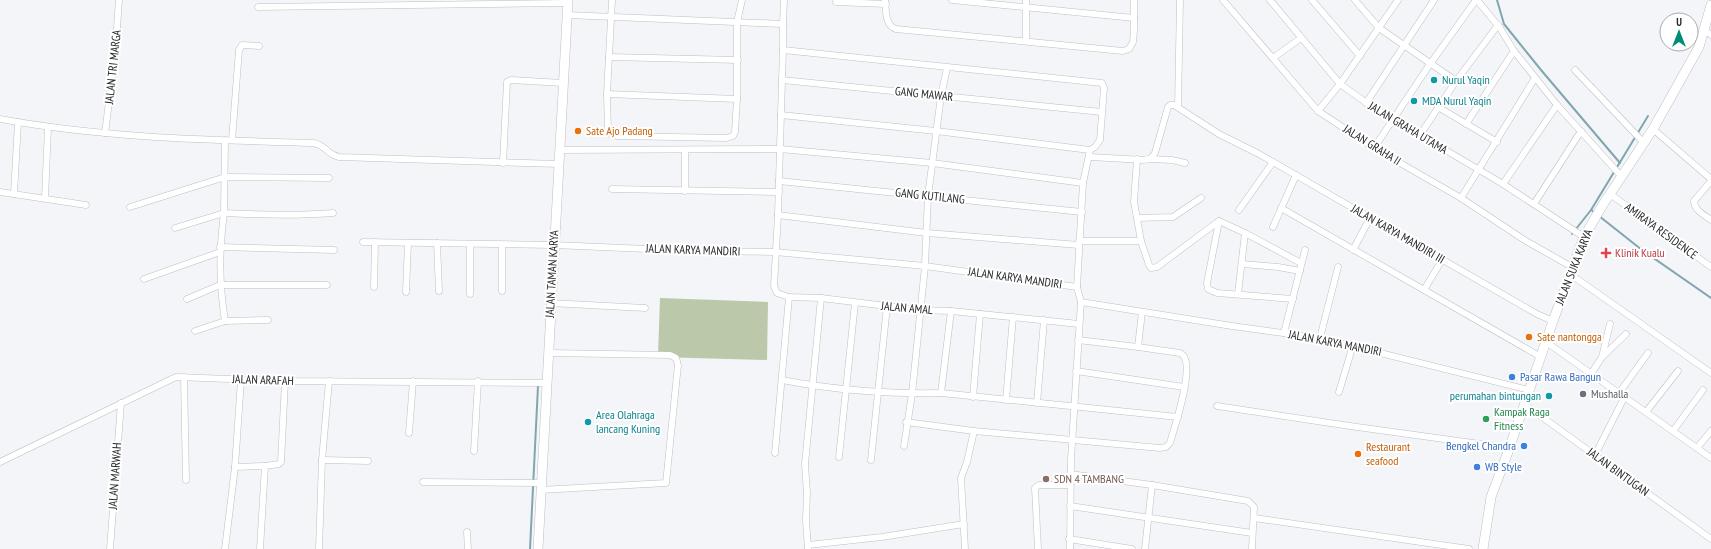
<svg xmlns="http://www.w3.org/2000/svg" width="1711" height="549" font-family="'PT Sans Narrow',sans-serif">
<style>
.forest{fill:#bcc8aa}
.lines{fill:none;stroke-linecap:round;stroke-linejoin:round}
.stream{stroke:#81a6b0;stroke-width:2}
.street-casing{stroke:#bebfc3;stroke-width:7}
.secondary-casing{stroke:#bebfc3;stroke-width:10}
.street{stroke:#fff;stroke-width:6}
.secondary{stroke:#fff;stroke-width:9}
.culture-dot{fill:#0f9aa8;stroke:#fff;stroke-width:1.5}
.food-dot{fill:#e8710a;stroke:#fff;stroke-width:1.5}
.health-dot{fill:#e0444e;stroke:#fff;stroke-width:1.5}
.shop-dot{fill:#3f7fe0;stroke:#fff;stroke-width:1.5}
.worship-dot{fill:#6b7280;stroke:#fff;stroke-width:1.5}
.leisure-dot{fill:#2e9e5b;stroke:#fff;stroke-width:1.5}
.education-dot{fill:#8d6e63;stroke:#fff;stroke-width:1.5}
.labels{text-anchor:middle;stroke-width:4;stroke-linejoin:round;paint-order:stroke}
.street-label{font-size:12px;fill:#262728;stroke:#fff}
.culture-label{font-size:12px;fill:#0d838f;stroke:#fff;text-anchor:start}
.food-label{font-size:12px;fill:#c56008;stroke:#fff;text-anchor:start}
.health-label{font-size:12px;fill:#be3a42;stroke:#fff;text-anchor:start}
.shop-label{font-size:12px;fill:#366cbe;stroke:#fff;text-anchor:start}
.worship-label{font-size:12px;fill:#5b616d;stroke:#fff;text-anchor:start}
.leisure-label{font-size:12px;fill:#27864d;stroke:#fff;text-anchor:start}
.education-label{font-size:12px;fill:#785e54;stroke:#fff;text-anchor:start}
</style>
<rect width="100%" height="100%" fill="#f3f5f8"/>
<path class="forest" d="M660,298L768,302L767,360L658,357Z"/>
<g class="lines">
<g class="stream">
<path d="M1497,0L1504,24L1541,70L1620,163"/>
<path d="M1591,210L1648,116"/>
<path d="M1599,216L1642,250L1711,298"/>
<path d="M1572,234L1591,210L1594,212"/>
<path d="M530,549L538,386"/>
</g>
<g class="street-casing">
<g id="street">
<path d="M612,0L607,94L608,132L612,135L618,136L727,138L733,136L735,132L737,99V22L742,0"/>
<path d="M885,0C886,10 885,26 896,29L1123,51L1129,49L1133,42L1134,31V0"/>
<path d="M952,0L1134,18"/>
<path d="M1223,0L1318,111L1374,148L1461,198L1526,241L1572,267"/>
<path d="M1270,0L1340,84L1371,106L1503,184L1584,237"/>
<path d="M1312,0L1360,56"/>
<path d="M1355,0L1379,28L1456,81L1420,135"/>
<path d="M1477,0L1500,28L1514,51L1557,105L1622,177"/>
<path d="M836,2L886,4"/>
<path d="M258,7L567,3"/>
<path d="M567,15L783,24V50"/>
<path d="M783,24L784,0"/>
<path d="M1705,30L1711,35"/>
<path d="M1026,41V0"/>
<path d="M609,57L738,60"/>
<path d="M1273,58L1301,38"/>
<path d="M1575,70L1644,143"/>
<path d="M782,80L778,215L774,286L777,293L789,297L821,298L920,310L951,311L1079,324"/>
<path d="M1456,81L1498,25"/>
<path d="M607,94L737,99"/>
<path d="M1366,103L1434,0"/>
<path d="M1178,107L1180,0"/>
<path d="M1438,107L1497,142"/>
<path d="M1318,111L1340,84L1398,0"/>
<path d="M781,115L936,131L1090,150"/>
<path d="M0,119C104,138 209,140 314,143C327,146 326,154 339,157L558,164"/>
<path d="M1466,124L1514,51"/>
<path d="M1653,129L1711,179"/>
<path d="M105,133L115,55L119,0"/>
<path d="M225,140L224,213C260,215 296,216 333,213"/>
<path d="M232,140L239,50L242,45L259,46"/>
<path d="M1374,148L1430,64L1476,0"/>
<path d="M559,150L780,149L932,163L1083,183"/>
<path d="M1090,157L1144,160L1151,158L1155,153L1168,107L1170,105H1174L1219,134L1259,154L1537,314L1553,321"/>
<path d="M1137,159L1134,202L1141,241L1149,265L1151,268L1157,267L1219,221L1245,233L1301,263"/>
<path d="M1150,159L1172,160L1185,163"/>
<path d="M503,163L507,82L511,80L563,83"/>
<path d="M779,181L1082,212"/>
<path d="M1711,181L1694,201C1694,210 1704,215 1711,220"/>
<path d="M1503,184L1557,105"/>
<path d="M612,189L779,192"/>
<path d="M685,191V150"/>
<path d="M0,192L86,205"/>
<path d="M14,194L18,122"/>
<path d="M1610,194L1711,267"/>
<path d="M45,198L48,127"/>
<path d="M1461,198L1535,78"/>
<path d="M1534,204L1581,131"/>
<path d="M130,207L225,177L329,178"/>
<path d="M1281,208L1541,357"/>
<path d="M1239,210L1273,162"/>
<path d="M778,215L927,233L1079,245"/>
<path d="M1137,218L1173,217L1201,198"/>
<path d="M1219,221L1207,283L1208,289L1217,293L1293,299"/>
<path d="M1273,227L1296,175"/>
<path d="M175,228L224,213C219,252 219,282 225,321"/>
<path d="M1079,241H1141"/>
<path d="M363,242L554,245L693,251L775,252L925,266L1077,287L1081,302L1232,326L1320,338L1529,390"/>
<path d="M437,243L439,291"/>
<path d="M220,247L334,250"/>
<path d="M1353,250L1370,218"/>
<path d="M1242,264L1278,267L1300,271"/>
<path d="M1570,274L1711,373"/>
<path d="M144,279L220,252"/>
<path d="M374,287L375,242"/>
<path d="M1077,287L1083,183L1090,150L1095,147L1100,140L1104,88L1102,83L783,50L782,80L1102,112"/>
<path d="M1424,290L1442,260"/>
<path d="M502,291V245"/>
<path d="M406,292L408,243"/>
<path d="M470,294V244"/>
<path d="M1238,294L1245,233"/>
<path d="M187,299L220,285H327"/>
<path d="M550,303L645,308"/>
<path d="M195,331L225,321L268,320"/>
<path d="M1284,333L1305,250"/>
<path d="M1320,338L1338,267"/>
<path d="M1078,340L1138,347L1142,312"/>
<path d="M1546,342L1711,458"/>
<path d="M1602,357L1626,334"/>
<path d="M1076,371L1184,387"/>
<path d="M1591,374L1602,357L1610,324"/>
<path d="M184,377L186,480"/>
<path d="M782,380C834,390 888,394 941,393L1178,417"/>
<path d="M1339,392L1353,345"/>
<path d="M941,393L951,311"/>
<path d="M1619,393L1648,353"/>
<path d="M973,397L980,314"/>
<path d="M1006,400L1013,317"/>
<path d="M1037,403L1044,320"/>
<path d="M1524,404L1711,539"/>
<path d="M1217,406L1350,426L1509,448"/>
<path d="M1646,412L1678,371"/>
<path d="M906,422L974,431L1160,448L1166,447L1170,443C1174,428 1198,360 1180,353L1138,347"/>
<path d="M1673,431L1703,390"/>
<path d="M409,433L413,381"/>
<path d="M904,446L912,394L925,266L928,196L941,96L947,68"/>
<path d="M1697,448L1711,431"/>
<path d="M474,451L478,381"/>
<path d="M775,453L789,297"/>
<path d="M1595,455L1622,402"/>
<path d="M839,457L855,303"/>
<path d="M322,460L368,461"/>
<path d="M871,460L887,306"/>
<path d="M0,462L176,377L285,381L546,383"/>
<path d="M265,466L279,464L281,462L285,381"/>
<path d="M235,467L265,466L260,549"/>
<path d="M1070,474L1152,485L1248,501L1254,507L1252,549"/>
<path d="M423,482L541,483"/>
<path d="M540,490L666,483L678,365L676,358L670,355L548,353"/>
<path d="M1070,506L1252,533"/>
<path d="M1254,518L1469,549"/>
<path d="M467,532L468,549"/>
<path d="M1069,539L1132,549"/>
<path d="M808,545L882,537L964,524"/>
<path d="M110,549L121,403"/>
<path d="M225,549L235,467L241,380"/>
<path d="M319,549L322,460L329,381"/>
<path d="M808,549L806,520L807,493L805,464L821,298"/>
<path d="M965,549L961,478L967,462L974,431"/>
<path d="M1038,549L1035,488L1039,485H1070"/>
<path d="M1070,549L1071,459L1081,302"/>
<path d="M1145,549L1152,485"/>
</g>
</g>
<g class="secondary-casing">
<g id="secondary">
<path d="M538,549L568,0"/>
<path d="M1483,549L1491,497L1508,452L1553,321L1584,237L1602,206L1653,129L1699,47L1711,5"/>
</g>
</g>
<use href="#street" class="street"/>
<use href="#secondary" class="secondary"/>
</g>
<g class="culture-dot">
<circle cx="1434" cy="80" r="4"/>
<circle cx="1414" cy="101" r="4"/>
<circle cx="1549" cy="396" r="4"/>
<circle cx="588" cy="422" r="4"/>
</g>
<g class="food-dot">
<circle cx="578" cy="131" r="4"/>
<circle cx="1529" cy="337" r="4"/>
<circle cx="1358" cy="454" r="4"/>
</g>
<path class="health-dot" d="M1604 247h4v4h4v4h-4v4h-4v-4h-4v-4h4z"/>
<g class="shop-dot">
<circle cx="1512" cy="377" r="4"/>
<circle cx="1524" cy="446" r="4"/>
<circle cx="1477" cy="467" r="4"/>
</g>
<circle class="worship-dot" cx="1583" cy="394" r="4"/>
<circle class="leisure-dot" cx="1486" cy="419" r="4"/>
<circle class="education-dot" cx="1046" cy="479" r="4"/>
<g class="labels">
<g class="street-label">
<text transform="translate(113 67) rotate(-84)" y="4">JALAN TRI MARGA</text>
<text transform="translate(924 94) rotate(6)" y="4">GANG MAWAR</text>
<text transform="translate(1408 128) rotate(31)" y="4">JALAN GRAHA UTAMA</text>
<text transform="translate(1372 145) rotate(32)" y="4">JALAN GRAHA II</text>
<text transform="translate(930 196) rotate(6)" y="4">GANG KUTILANG</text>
<text transform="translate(1661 231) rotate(36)" y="4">AMIRAYA RESIDENCE</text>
<text transform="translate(1398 234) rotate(30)" y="4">JALAN KARYA MANDIRI III</text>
<text transform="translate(693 250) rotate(2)" y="4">JALAN KARYA MANDIRI</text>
<text transform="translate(1574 267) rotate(-68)" y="4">JALAN SUKA KARYA</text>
<text transform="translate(552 274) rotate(-87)" y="4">JALAN TAMAN KARYA</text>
<text transform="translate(1015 278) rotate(8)" y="4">JALAN KARYA MANDIRI</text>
<text transform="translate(907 308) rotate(5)" y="4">JALAN AMAL</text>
<text transform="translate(1335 343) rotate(11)" y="4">JALAN KARYA MANDIRI</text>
<text transform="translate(263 380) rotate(2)" y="4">JALAN ARAFAH</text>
<text transform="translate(1618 472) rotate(36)" y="4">JALAN BINTUGAN</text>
<text transform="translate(115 476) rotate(-86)" y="4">JALAN MARWAH</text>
</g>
<g class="culture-label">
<text x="1442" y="84">Nurul Yaqin</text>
<text x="1422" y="105">MDA Nurul Yaqin</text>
<text x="1541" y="400" text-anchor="end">perumahan bintungan</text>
<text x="596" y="419">Area Olahraga<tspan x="596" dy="14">lancang Kuning</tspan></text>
</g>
<g class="food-label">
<text x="586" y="135">Sate Ajo Padang</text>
<text x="1537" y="341">Sate nantongga</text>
<text x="1366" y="451">Restaurant<tspan x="1366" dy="14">seafood</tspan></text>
</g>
<g class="health-label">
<text x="1615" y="257">Klinik Kualu</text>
</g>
<g class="shop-label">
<text x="1520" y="381">Pasar Rawa Bangun</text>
<text x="1516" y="450" text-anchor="end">Bengkel Chandra</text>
<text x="1485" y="471">WB Style</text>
</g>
<g class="worship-label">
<text x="1591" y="398">Mushalla</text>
</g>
<g class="leisure-label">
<text x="1494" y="416">Kampak Raga<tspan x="1494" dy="14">Fitness</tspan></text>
</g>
<g class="education-label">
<text x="1054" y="483">SDN 4 TAMBANG</text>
</g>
</g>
<g transform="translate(1679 32)"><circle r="19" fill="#ffffff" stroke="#a8a9a9"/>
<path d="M0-3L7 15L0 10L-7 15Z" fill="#008c75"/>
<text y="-6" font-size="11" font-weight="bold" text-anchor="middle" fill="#262728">U</text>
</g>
</svg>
